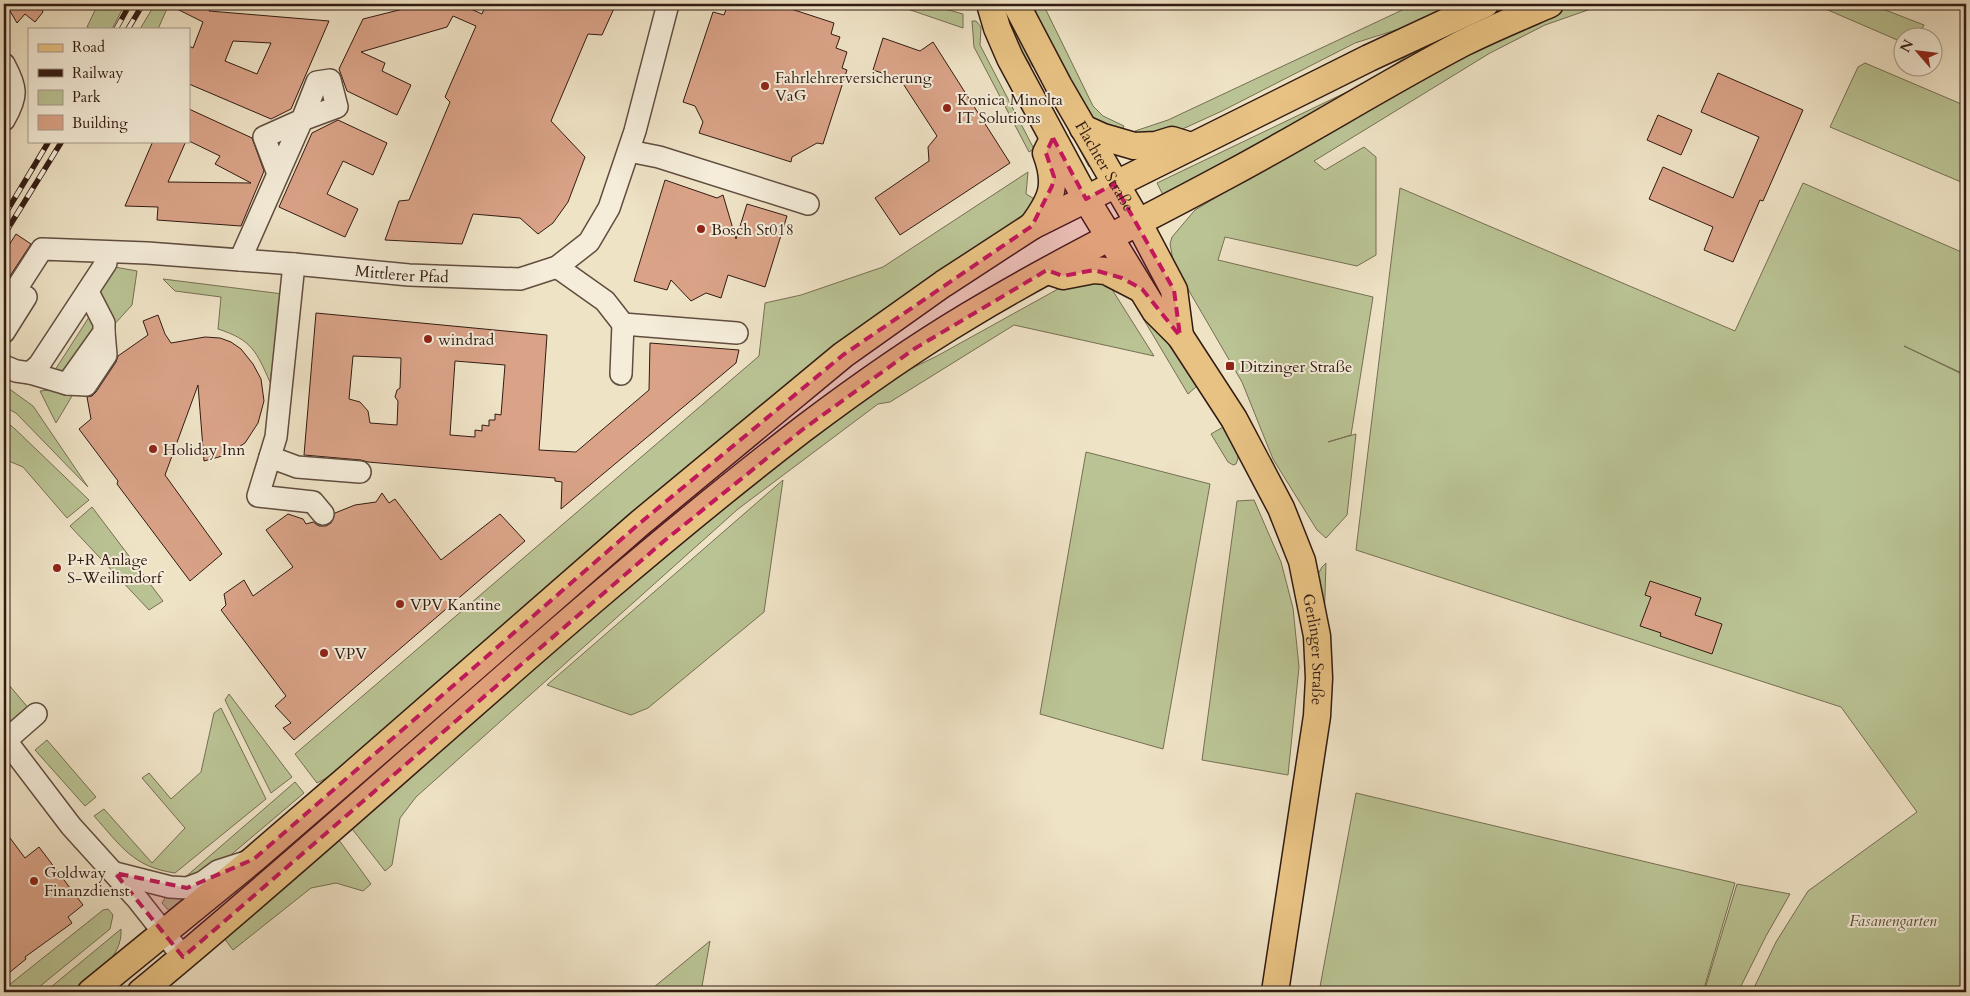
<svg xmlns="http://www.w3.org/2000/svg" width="1970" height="996" font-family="Cardo,serif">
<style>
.green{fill:#bac394;stroke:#766f53}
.building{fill:#daa388;stroke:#321b12;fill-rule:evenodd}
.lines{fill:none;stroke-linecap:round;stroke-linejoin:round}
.minor-casing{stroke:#614d3f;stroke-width:24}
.major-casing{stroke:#321b12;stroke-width:29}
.minor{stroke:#f5edda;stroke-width:21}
.major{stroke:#e8c283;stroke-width:26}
.rail-casing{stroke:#321b12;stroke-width:5.5}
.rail{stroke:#f5edda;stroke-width:4;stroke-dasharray:11;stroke-linecap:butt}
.marked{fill:#c2185b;fill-opacity:0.2;stroke:#c2185b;stroke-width:4;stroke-dasharray:10 6;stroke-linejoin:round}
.poi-dot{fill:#8f2418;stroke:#f5edda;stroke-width:2}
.labels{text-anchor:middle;stroke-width:4;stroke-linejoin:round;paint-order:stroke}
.poi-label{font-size:16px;fill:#321b12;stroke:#f5edda;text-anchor:start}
.street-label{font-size:16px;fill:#321b12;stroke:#f5edda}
.park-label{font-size:16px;font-style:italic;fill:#5b4d39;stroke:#f5edda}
</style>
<rect width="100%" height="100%" fill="#efe3c6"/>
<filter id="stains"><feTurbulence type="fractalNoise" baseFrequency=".004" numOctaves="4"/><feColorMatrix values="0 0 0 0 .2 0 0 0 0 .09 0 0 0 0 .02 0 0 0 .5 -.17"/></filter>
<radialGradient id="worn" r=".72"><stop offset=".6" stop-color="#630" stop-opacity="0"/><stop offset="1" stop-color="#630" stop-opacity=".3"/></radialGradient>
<g class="green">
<path d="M98,4H125L112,29H91L87,27Z"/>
<path d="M155,4H169L158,29H140Z"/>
<path d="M893,4H927L963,14V28Z"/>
<path d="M1027,4H1043L1093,106L1103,116L1124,126L1121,134L1092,121Z"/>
<path d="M1415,4H1461L1418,23L1355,43L1222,111L1165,137L1133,139L1135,131L1168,120Z"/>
<path d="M1571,4H1605L1545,25L1490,53L1314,161L1325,170L1364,147L1376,157V255L1357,266L1225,237L1218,260L1373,297L1351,435L1328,442L1356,434L1347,515L1326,538L1317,530L1273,459L1242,382L1174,265L1170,244L1172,237L1195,210L1359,112L1539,17Z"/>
<path d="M1814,4H1870L1924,25L1918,37L1902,38V42Z"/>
<path d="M1508,7L1164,197L1157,183L1349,91L1385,71L1419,48L1451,31Z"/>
<path d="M1011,20L1093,163L1089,167L1047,88L1035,69L1022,55L1005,23Z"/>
<path d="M972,21H976L981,27L980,45L1034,149L1029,152L974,47Z"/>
<path d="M1865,63L1966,106V184L1830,127L1858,67Z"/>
<path d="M1028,172L1026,194L1038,201L1029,214L352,764L317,783L295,754L759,356L765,303L801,295L883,267Z"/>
<path d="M1803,183L1966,254V375L1904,346L1966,376V992H1752L1776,942L1808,891L1917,812L1841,707L1356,550L1400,188L1735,331Z"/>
<path d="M109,266L137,271L132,305L111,328L94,292Z"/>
<path d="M163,279L283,294L270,382C256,351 252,340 218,329L221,297L175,291Z"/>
<path d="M1114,282L1113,291L1154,356L1014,325L890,402L878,404L738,509L416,797L400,818L392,865L385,871L349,825L749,484L906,371L937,356L1067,284Z"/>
<path d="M1125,288L1139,300L1197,386L1188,394Z"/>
<path d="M91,314L98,330L68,372L55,370Z"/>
<path d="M4,385L33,406L88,487L16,413L4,407Z"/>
<path d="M66,388L72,396L56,423L40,391Z"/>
<path d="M4,420L15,429L89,500L67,518L23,467L4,459Z"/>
<path d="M1223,427C1231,438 1243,450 1236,464L1233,465L1228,462L1211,434Z"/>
<path d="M1086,452L1210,484L1163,749L1040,714Z"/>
<path d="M783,480L764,612L648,708L631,715L547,685Z"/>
<path d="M1254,500L1281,562L1293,608L1299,667L1288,775L1202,760L1237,501Z"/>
<path d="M92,507L163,601L149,610L70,526Z"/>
<path d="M1326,563L1324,626L1316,578L1322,567Z"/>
<path d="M4,679L30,710L9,727L4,721Z"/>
<path d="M229,694L292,777L271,793L225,700Z"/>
<path d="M221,708L266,799L175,873C133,867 121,846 94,816L104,809L152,863L185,828L142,778L149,773L171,799L201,772L214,713Z"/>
<path d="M47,740L96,797L85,806L35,750Z"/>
<path d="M295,782L304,793L213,870L182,880Z"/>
<path d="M1356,793L1735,883L1703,992H1319Z"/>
<path d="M336,836L371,884L363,891L336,883L311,888L233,950L224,938Z"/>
<path d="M1737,884L1790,894L1766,936L1738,992H1704Z"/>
<path d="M167,894L186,897L170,912L162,903Z"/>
<path d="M108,909L113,915L110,929L33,992H4V989L103,910Z"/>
<path d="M121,929C123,958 93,976 74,992H45Z"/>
<path d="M710,941L701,992H648Z"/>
</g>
<g class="building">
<path d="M6,4H39L43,12L35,22L25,14L17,23Z"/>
<path d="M167,4H213L209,11L329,21L291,109L271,119L189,84V46L193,48L203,22ZM233,41L271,43L257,74L225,61Z"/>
<path d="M423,4H460L482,14L486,4H616L602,35L588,34L551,121L585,157L568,202L553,223L538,234L520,218L473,214L462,244L385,240L399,201L409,200L450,102L445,97L476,26L453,16L447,27L361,52L385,63L382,71L411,85L397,115L347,91L339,69L363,19Z"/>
<path d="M728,4L741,7L743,4H776L834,23L831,34L840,37L836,48L847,52L842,68L847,70L823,144L817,143L792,157L791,162L699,133L703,122L695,106L683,102L713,12L724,15Z"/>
<path d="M883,38L920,51L933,42L1010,163L900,235L875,198L929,161L928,147L937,136L900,79L873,70Z"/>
<path d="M1718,73L1803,110L1763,201L1760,200L1733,262L1704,250L1713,227L1649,199L1663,167L1733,198L1759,137L1701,112Z"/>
<path d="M189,109L252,138L264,171L241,226L157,220L158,207L125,206L153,141H186L168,182L251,183L215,164L220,156L189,141Z"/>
<path d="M1658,115L1692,130L1681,155L1647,140Z"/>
<path d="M338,120L387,143L373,175L343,161L327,194L358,209L345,237L279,207L312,133Z"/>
<path d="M665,180L717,198L723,195L736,239L747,204L787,216L765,287L728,275L721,298L706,293L691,301L671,280L667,290L634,281Z"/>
<path d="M16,234L31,244L4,285V253Z"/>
<path d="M316,313L547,335L539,450L576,452L649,390L650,343L739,350L736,363L561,509L562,482L555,481V478L368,462L361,460L304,455ZM353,356L401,358L400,388L397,390L395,397L398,401L397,425L370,423L368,411L360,402L349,399ZM455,361L505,365L501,415L495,414V420H489V426L482,425V431L475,430V437L450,435Z"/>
<path d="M158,315L165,334L171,343L205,337L220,338L231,342L241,349L253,364L261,379L264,401L258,423L245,443L226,455L204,461L198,385L165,475L222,554L190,581L117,484L118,481L79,429L91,419L87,397L92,396L96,392L116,362L118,356L148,335L143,321Z"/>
<path d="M382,493L389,503L395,499L441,560L500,514L525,541L294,740L283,728L291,723L275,706L286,696L221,610L226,605L224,594L244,580L253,596L293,567L266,530L288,514L303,519L306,524L313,522L319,526H326L331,523L335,513L355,505L376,502Z"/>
<path d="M1650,581L1701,598L1695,615L1722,624L1712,654L1660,636L1661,633L1640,626L1651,597L1645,595Z"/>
<path d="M4,830L25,858L39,847L83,905L68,917L72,923L25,957L26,959L4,977Z"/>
</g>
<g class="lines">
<g class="minor-casing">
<g id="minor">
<path d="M4,64C17,88 18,96 4,120"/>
<path d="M629,151L659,157L808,204"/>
<path d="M240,260L302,120L337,107L330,80L317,82L302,120L264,137L278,174"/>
<path d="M294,264L276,437L258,496L313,502L323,514"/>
<path d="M557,267L605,301L623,324L737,333"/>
<path id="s1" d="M4,308L42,249L147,253L294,264L409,275L520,279L557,267L589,242L609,208L635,131L668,4"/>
<path d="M4,332L26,297"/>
<path d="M4,366L16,371L30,373L39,365L106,263V253"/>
<path d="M30,373L67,384L104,332V323L88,292"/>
<path d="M621,374L623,324"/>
<path d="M67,384L86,385L106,355L104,332"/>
<path d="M270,457L297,467L360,472"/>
<path d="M4,738L71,826L138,900L183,957"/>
<path d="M4,742L36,714"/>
<path d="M115,873L170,887L187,888L203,882L218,871L246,862"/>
</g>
</g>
<g class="major-casing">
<g id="major">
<path id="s2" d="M990,4L997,28L1010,58L1086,199L1155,311L1180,336L1234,419L1281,508L1302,561L1317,636L1319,678L1317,716L1275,992"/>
<path id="s3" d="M1016,4L1059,86L1138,222L1174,290L1180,336"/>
<path d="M1083,128L1103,137L1134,146L1156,145L1172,140L1185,144"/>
<path d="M1032,226C1052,199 1058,185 1046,153L1050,145"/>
<path d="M1051,272L1063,276L1094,270L1106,271L1141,289"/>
<path d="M91,992L254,859L349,777L640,523L843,355L943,284L1032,226L1369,58L1485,4"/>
<path d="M141,992C364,808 573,606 803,429C856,389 911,350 968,316C1052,265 1141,222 1228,175C1307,133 1383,85 1463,43C1491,29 1520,17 1550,4"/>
</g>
</g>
<use href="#minor" class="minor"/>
<use href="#major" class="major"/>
<g class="rail-casing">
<g id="rail">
<path d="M116,29L130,4"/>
<path d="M128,29L143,4"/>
<path d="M4,216L49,141"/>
<path d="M4,235L62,141"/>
</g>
</g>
<use href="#rail" class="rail"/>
</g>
<path class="marked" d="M1053,138L1086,199L1114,184L1174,290L1180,336L1142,289L1122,278L1094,270L1063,276L1047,270L914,349L802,430L664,541L183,957L115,873L187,888L254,859L640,523L843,355L1032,226L1052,186L1054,177L1046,153Z"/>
<g class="poi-dot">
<circle cx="765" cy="86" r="5"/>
<circle cx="947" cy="108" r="5"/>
<circle cx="701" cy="229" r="5"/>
<circle cx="428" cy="339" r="5"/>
<rect x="1225" y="361" width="10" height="10" rx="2.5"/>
<circle cx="153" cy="449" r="5"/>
<circle cx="57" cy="568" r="5"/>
<circle cx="400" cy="604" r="5"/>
<circle cx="324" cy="653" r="5"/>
<circle cx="34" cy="881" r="5"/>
</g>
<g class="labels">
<g class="poi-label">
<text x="775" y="83">Fahrlehrerversicherung<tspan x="775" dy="18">VaG</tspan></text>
<text x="957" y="105">Konica Minolta<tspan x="957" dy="18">IT Solutions</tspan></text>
<text x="711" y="235">Bosch St018</text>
<text x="438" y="345">windrad</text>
<text x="1240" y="372">Ditzinger Straße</text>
<text x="163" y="455">Holiday Inn</text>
<text x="67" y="565">P+R Anlage<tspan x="67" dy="18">S-Weilimdorf</tspan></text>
<text x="410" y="610">VPV Kantine</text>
<text x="334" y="659">VPV</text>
<text x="44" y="878">Goldway<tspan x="44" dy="18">Finanzdienst</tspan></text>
</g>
<g class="street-label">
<text dy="6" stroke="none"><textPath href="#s3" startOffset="185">Flachter Straße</textPath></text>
<text dy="6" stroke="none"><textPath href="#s1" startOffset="431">Mittlerer Pfad</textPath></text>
<text dy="6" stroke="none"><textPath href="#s2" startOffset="731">Gerlinger Straße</textPath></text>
</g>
<g class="park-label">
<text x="1893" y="926">Fasanengarten</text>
</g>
</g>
<rect width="1970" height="996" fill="none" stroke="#efe3c6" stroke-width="20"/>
<rect x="5" y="5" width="1960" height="986" fill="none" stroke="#321b12" stroke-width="2.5"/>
<rect x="10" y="10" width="1950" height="976" fill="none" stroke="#321b12"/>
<rect x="28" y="28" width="162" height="115" fill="#f5edda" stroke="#a7998a"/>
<rect x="38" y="44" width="25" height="8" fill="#e8c283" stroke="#a7998a"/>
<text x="72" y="52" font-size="15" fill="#321b12">Road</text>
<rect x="38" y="69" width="25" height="8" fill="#321b12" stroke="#a7998a"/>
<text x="72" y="78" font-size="15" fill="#321b12">Railway</text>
<rect x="38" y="90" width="25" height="15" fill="#bac394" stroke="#a7998a"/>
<text x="72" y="102" font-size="15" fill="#321b12">Park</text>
<rect x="38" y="115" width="25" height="15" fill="#daa388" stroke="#a7998a"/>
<text x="72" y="128" font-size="15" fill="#321b12">Building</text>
<g transform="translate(1918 52) rotate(298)"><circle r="24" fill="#f5edda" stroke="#a7998a"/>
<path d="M0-4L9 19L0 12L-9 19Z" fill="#8f2418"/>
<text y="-8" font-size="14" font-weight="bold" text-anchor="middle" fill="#321b12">N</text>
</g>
<rect width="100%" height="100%" filter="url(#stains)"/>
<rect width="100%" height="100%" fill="url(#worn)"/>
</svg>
